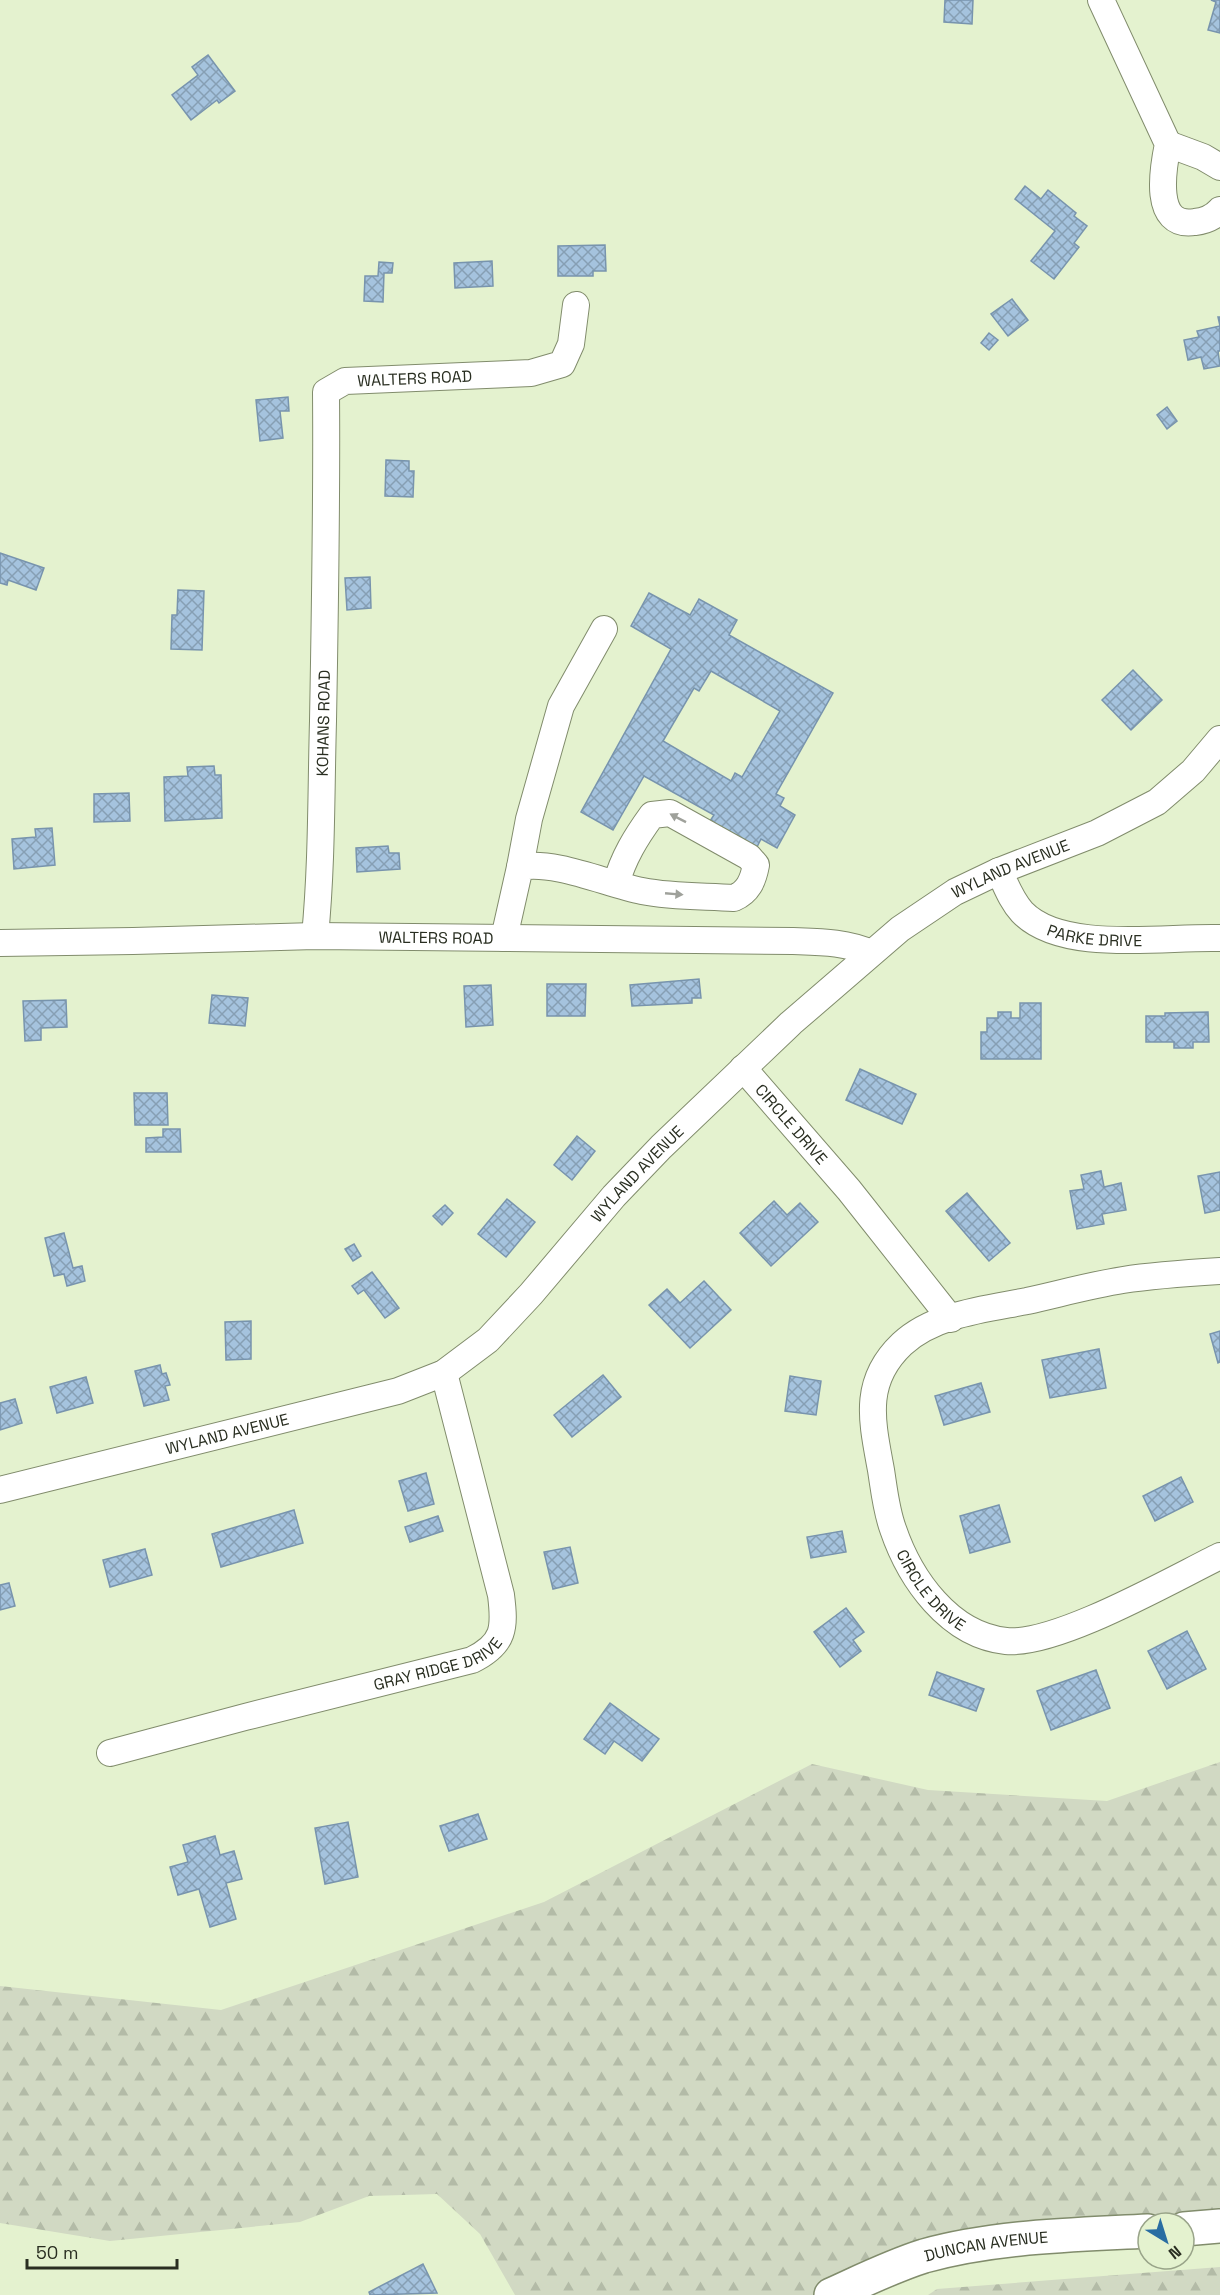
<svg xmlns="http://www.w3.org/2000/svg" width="1220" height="2295" font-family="'Space Grotesk',sans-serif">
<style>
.forest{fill:url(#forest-firs)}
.building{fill:url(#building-cross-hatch);stroke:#7894ad;stroke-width:1.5;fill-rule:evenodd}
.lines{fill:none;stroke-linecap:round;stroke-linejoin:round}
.minor-casing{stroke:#818c6c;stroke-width:28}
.major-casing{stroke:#818c6c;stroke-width:36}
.minor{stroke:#fff;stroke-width:26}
.major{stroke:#fff;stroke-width:33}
.oneway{fill:#9fa19b}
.labels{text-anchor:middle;stroke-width:4.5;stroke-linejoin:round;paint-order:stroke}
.street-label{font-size:16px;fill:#292e21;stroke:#e4f2cf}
</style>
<defs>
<pattern id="forest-firs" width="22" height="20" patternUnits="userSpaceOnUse" patternTransform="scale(1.5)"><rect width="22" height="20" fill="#d1d9c3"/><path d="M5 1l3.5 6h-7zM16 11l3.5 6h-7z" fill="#b3bba7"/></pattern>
<pattern id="building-cross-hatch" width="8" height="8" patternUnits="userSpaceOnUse" patternTransform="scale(1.5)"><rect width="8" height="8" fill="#a5c3de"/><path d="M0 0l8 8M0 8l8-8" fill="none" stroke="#869fb4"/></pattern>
</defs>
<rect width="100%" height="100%" fill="#e4f2cf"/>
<g class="forest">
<path d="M1220,1762V2226L1148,2223L1055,2236L831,2295H515L480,2234L437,2194L369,2196L300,2222L110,2241L0,2223V1986L221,2010L544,1902L812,1764L928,1790L1107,1801Z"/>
<path d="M1220,2267V2295H928L937,2289Z"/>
</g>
<g class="building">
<path d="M945,0H973L972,24L944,22Z"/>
<path d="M1211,0H1220V33L1208,30L1216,2Z"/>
<path d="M208,55L235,91L219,103L217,100L191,120L172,95L198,75L192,67Z"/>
<path d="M1025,186L1041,199L1048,190L1076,213L1074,216L1087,226L1074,243L1079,247L1054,279L1031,261L1055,231L1015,199Z"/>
<path d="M605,245L606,271H593V276H558V246Z"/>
<path d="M492,261L493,286L455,288L454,263Z"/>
<path d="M379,262L393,263L392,273H384L383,302L364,301L365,276H378Z"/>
<path d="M1012,299L1028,320L1008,336L991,314Z"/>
<path d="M1218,317H1220V351H1218L1220,366L1204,369L1201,357L1188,360L1184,340L1199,337L1197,331L1220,326Z"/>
<path d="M989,333L998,340L989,350L981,343Z"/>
<path d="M288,397L289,411H280L283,438L260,441L256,400Z"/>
<path d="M1167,407L1177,421L1167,429L1157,415Z"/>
<path d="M386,460L409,461V471H414L413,497L385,496Z"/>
<path d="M0,553L44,568L36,590L8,580L7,585L0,583Z"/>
<path d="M370,577L371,608L347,610L345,578Z"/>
<path d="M178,590L204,591L202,650L171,649L172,615H177Z"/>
<path d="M649,593L690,615L699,599L737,620L729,635L833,693L776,794L784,798L780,806L795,815L777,848L761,839L757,847L710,821L714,815L644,776L613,830L581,812L671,649L631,626ZM711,671L780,711L742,777L735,773L731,781L663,741L694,688L699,691Z"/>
<path d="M1133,670L1162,700L1131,730L1102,700Z"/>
<path d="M214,766L215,775H221L222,818L165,821L164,777L188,776L187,767Z"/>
<path d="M129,793L130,821L94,822V794Z"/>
<path d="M52,828L55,865L14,869L12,839L36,837L35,829Z"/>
<path d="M388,846L389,853H399L400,869L357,872L356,848Z"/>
<path d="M699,979L701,998H692V1003L632,1006L630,985Z"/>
<path d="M547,984H586L585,1016H547Z"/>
<path d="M491,985L493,1025L466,1027L464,986Z"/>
<path d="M212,995L248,998L245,1026L209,1023Z"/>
<path d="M66,1000L67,1027L41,1028V1040L25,1041L23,1001Z"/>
<path d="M1020,1003H1041V1059H981V1032H987V1018H998V1012H1011V1018H1020Z"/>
<path d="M1208,1012L1209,1042H1193V1048H1174V1042H1146V1016H1165V1013Z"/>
<path d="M860,1069L916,1094L902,1124L846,1100Z"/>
<path d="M134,1093H167L168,1125H135Z"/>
<path d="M163,1129H180L181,1152H146V1138L163,1137Z"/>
<path d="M577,1136L595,1151L572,1180L554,1165Z"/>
<path d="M1101,1171L1104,1187L1121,1183L1126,1210L1102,1214L1104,1224L1077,1229L1070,1191L1084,1189L1081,1175Z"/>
<path d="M1220,1172V1210L1205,1213L1198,1176Z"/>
<path d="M967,1193L1010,1243L989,1261L946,1211Z"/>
<path d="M507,1199L535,1222L506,1257L478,1234Z"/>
<path d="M774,1201L787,1215L800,1203L818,1222L771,1266L740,1233Z"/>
<path d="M445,1205L453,1213L442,1225L433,1216Z"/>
<path d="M64,1233L73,1268L82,1266L85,1281L67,1286L64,1274L54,1276L45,1238Z"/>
<path d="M354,1244L361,1256L353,1261L345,1249Z"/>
<path d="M372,1272L399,1308L385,1318L364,1290L358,1294L352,1286Z"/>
<path d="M704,1281L731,1310L690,1348L649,1305L667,1289L680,1303Z"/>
<path d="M251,1321V1359L226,1360L225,1322Z"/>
<path d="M1220,1331V1362L1218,1363L1210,1334Z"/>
<path d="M1099,1349L1106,1388L1050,1398L1042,1360Z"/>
<path d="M160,1365L162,1374L166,1373L170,1385L165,1386L169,1400L144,1406L135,1371Z"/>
<path d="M603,1375L621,1397L572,1437L554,1415Z"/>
<path d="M790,1376L821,1381L816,1415L785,1411Z"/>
<path d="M86,1377L93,1403L57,1413L50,1387Z"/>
<path d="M981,1383L990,1412L944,1425L935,1396Z"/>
<path d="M15,1399L22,1423L0,1430V1403Z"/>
<path d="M426,1473L434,1504L408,1511L399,1481Z"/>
<path d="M1181,1477L1193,1502L1155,1521L1143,1496Z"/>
<path d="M999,1505L1010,1542L970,1553L960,1516Z"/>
<path d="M294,1510L303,1543L221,1567L212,1534Z"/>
<path d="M438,1516L443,1531L410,1542L405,1527Z"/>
<path d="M842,1531L846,1552L811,1558L807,1537Z"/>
<path d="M570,1547L578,1583L553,1589L544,1552Z"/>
<path d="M145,1549L152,1575L110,1587L103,1560Z"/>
<path d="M9,1583L15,1606L0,1610V1585Z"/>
<path d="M846,1608L864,1632L853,1640L861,1651L840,1667L814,1632Z"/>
<path d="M1187,1631L1206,1669L1167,1689L1148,1651Z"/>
<path d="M1096,1670L1110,1708L1051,1730L1037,1691Z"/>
<path d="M937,1672L984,1689L976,1711L929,1695Z"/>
<path d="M610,1703L659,1739L642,1761L614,1741L605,1754L584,1739Z"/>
<path d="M478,1814L487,1839L449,1851L440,1826Z"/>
<path d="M348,1822L358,1877L325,1884L315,1828Z"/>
<path d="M215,1836L220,1855L234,1851L242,1879L226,1883L236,1919L210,1927L199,1889L178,1895L170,1867L188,1862L183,1845Z"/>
<path d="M423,2264L437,2293L370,2295L369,2292Z"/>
</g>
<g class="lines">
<g class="minor-casing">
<g id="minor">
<path d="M1101,0L1168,144C1163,168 1152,229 1195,222C1204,221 1213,218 1220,210"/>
<path d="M1168,144L1203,157L1220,167"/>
<path d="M520,867L529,819L561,706L604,629"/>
<path id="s1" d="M999,871C1006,885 1011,900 1022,912C1062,954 1165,936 1220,938"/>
<path id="s2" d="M315,936C322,864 321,792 323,721C325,611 327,502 326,392L345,381L531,373L562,364L571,344L576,305"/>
<path d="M504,938L520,867C554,860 607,884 642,891C672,897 704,896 734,898C748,892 753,881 756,865L749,857L670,813L652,815C636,837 623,858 616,884"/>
<path id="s3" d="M0,943L133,941L315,936L793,941C821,942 846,942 871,953"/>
<path id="s4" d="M743,1068L849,1190L951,1319"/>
<path id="s5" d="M1220,1271C1187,1273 1155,1275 1123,1280C1091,1285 1059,1294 1027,1301C986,1309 934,1314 902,1344C862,1382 872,1421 881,1470C884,1489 886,1510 893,1529C910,1579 949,1635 1006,1641C1056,1646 1171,1580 1220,1556"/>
<path id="s6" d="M0,1490L398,1391L444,1373L488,1340L531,1294L614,1196L661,1147L791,1023L900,929L955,892L999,871L1097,833L1157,802L1193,771L1220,739"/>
<path id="s7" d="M110,1753L245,1717L472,1660C505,1644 505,1627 501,1595L444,1373"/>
</g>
</g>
<g class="major-casing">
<g id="major">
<path d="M1184,2229L1220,2226"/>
<path id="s8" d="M831,2295C862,2281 892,2266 924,2256C996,2236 1074,2235 1148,2231"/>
</g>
</g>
<use href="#minor" class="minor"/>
<use href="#major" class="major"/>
</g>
<defs><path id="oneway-solid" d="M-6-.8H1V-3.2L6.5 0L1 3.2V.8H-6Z" transform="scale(1.5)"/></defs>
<g class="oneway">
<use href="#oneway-solid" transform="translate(678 818) rotate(-153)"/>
<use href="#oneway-solid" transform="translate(674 894) rotate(5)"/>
</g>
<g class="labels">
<g class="street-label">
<text dy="6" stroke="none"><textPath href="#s2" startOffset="636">WALTERS ROAD</textPath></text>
<text dy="6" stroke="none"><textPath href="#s2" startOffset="213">KOHANS ROAD</textPath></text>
<text dy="6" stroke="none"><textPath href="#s6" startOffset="1224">WYLAND AVENUE</textPath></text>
<text dy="6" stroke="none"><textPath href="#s1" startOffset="126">PARKE DRIVE</textPath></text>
<text dy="6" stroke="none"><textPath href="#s3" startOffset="436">WALTERS ROAD</textPath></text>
<text dy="6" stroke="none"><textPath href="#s4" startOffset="74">CIRCLE DRIVE</textPath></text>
<text dy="6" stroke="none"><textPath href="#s6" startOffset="738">WYLAND AVENUE</textPath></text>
<text dy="6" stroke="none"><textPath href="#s6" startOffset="234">WYLAND AVENUE</textPath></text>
<text dy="6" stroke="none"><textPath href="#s5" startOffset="598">CIRCLE DRIVE</textPath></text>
<text dy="6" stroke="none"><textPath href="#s7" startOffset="340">GRAY RIDGE DRIVE</textPath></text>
<text dy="6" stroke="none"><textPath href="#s8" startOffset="164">DUNCAN AVENUE</textPath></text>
</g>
</g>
<g transform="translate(1166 2241) rotate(142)"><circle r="28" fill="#e4f2cf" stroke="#99a489" stroke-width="1.5"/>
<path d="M0-4.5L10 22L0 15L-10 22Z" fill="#296da2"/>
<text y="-9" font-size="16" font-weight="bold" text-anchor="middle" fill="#292e21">N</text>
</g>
<path d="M27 2259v9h150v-9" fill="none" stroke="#292e21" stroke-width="3"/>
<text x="36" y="2259" font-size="18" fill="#292e21" stroke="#e4f2cf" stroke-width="4.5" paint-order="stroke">50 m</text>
</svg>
